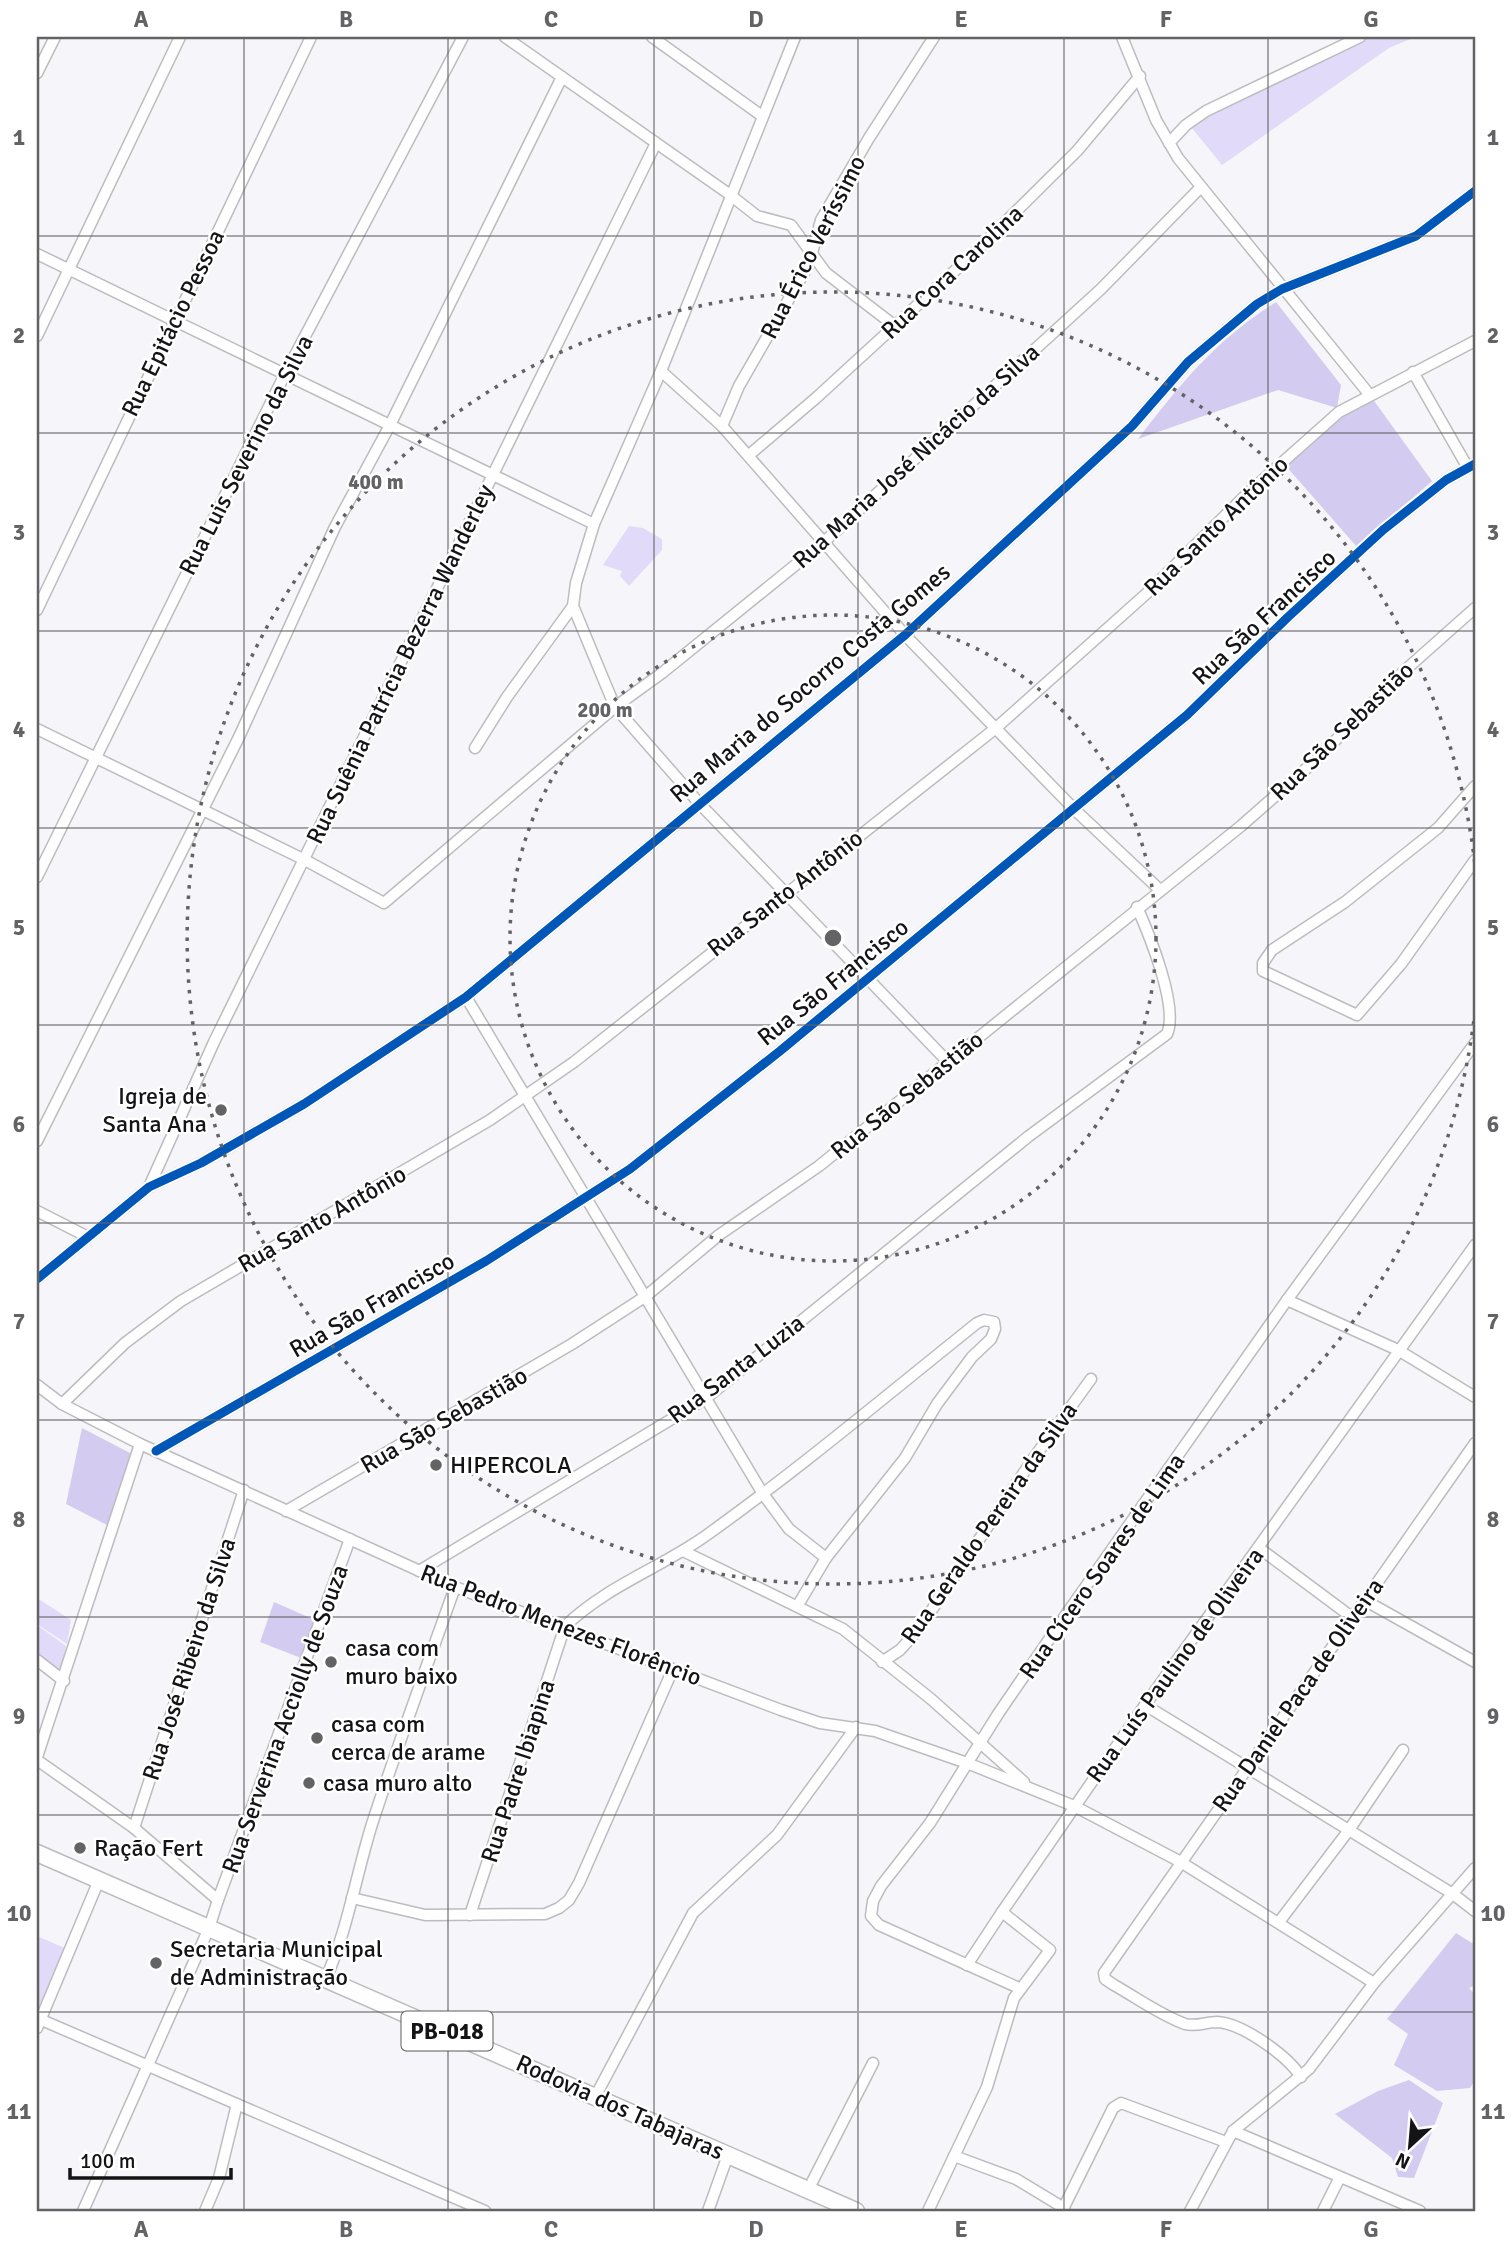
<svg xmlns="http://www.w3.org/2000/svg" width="1512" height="2248" font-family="Signika,sans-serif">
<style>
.green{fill:#e1daf8}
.forest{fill:#d3cbf0}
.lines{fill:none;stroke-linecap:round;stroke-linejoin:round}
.street-casing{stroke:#bcbcbf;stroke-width:13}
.primary-casing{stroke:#bcbcbf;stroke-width:19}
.street{stroke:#fefefe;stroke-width:10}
.primary{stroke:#fefefe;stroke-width:16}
.cycleway-casing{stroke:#fff;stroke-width:13}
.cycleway{stroke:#0057b8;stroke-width:9}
.grid{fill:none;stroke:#636366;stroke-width:2;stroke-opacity:0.55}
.ring{fill:none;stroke:#636366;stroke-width:3.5;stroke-dasharray:3.5 7}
.poi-dot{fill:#636366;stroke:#fff;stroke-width:2.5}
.labels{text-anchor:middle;stroke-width:5;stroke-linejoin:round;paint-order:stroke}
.shield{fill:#fff;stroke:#5a5a5c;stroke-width:2}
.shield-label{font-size:23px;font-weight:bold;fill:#141416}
.street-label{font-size:24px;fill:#141416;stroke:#fff}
.poi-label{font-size:24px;fill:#141416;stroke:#fff;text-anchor:start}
.centre{fill:#636366;stroke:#fff;stroke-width:3.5}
.ring-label{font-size:21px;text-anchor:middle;font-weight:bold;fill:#636366;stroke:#fff;stroke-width:5;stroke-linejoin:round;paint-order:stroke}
.neatline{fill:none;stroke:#636366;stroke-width:2.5}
.grid-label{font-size:23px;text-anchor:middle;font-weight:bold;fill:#636366}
</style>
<rect width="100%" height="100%" fill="#f6f6fa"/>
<g class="green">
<path d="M1366,37H1415L1389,48L1222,165L1191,127L1231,104Z"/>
<path d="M629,526L643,528L662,539V550L629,586L620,576L622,571L603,565Z"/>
<path d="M37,1598L71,1620L67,1644L37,1624Z"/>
<path d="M37,1625L66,1646L60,1675L37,1658Z"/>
<path d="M37,1936L67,1949L39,2016H37Z"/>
</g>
<g class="forest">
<path d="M1276,302L1341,385L1337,408L1278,390L1138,439C1181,383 1215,341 1276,302Z"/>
<path d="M1372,398L1432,481L1357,547L1285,465L1341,416Z"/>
<path d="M82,1428L132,1454L107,1525L66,1504Z"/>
<path d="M274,1602L315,1620L301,1658L260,1642Z"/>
<path d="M1456,1933L1475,1945V1985L1469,1988L1475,1995V2080L1470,2088L1437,2091L1394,2065L1408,2034L1387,2019Z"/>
<path d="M1409,2080L1443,2103L1414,2178L1398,2177L1392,2158L1335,2114L1378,2091Z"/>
</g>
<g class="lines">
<g class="street-casing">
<g id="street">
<path d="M505,37L729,194L757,216L791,225L826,273L895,326"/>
<path d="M652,37L762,116"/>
<path d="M795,37L661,371L594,524L576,583L573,606L615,707L699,803L948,1062"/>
<path d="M1122,37L1156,120L1178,158L1369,394"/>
<path d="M37,73L55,37"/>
<path d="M1169,143L1186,125L1206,111L1360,37"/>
<path d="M37,254L594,524"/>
<path d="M37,336L180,37"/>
<path d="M661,371L722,426L905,635L1074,809L1160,890"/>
<path d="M1413,372L1468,468"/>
<path d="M722,426L739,386L809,264L821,220L869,138L934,37"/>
<path d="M749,455L816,398L972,255L1077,151L1140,76"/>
<path d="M37,610L311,37"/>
<path d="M37,729L305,860L384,903L615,707L662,673L825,541L1101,289L1201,187"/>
<path d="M475,748L507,697L573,606"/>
<path d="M1475,786L1438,828L1345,902L1272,950L1263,963V971L1357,1015L1401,964L1475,860"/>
<path d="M37,877L284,376L463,37"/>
<path d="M466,997L763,1494L789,1529L826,1558"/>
<path d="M37,1141L239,737L335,527L390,425L562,77"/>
<path d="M149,1187L214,1042L656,143"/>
<path d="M37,1211L86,1236"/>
<path d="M37,1279L149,1187L201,1163L304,1104L466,997L905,635L1132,426L1188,362L1257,304L1282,289L1416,236L1475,191"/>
<path d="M1287,1300L1398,1350L1475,1397"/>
<path d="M37,1385L62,1404L140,1444L455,1587L781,1710L820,1723L875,1731L967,1763L1074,1806L1179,1861L1374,1983"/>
<path d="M62,1404L125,1343L181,1301L490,1120L574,1062L996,728L1146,594L1248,493L1339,412L1475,341"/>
<path d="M156,1451L486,1261L630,1169L780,1051L1187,715L1288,617L1383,530L1446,480L1475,464"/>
<path d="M286,1511L572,1344L646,1296L719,1235L819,1166L1241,826L1316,760L1403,672L1475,608"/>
<path d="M1259,1548L1353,1618"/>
<path d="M683,1551L843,1629L931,1699L1024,1782"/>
<path d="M419,1571L705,1399L1029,1136L1167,1034C1179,1007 1149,934 1137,907"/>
<path d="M1366,1601L1475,1662"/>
<path d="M37,1660L64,1681"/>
<path d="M882,1662L900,1650L919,1629L1033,1459L1091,1379"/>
<path d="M1145,1705L1453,1894L1475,1911"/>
<path d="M37,1757L140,1444"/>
<path d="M37,1760L134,1828L218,1900L209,1928L83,2211"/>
<path d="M134,1828L244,1490"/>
<path d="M352,1898L425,1915L545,1914L559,1908L569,1900L579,1883L673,1669"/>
<path d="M218,1900L350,1539"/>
<path d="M470,1915L565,1626C607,1586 658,1569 704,1537C798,1470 887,1395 977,1323L984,1320L994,1322L995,1329L991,1339L972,1357L937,1404L905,1458L826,1558L798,1605"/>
<path d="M1279,1922L1349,1830L1403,1750"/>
<path d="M967,1965L1002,1912"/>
<path d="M326,1978C348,1929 356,1875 372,1824C398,1744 427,1666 455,1587"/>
<path d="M1019,1988L879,1925L871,1916L873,1901L881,1886L930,1823L998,1714L1063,1619L1287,1300L1475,1043"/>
<path d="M37,2018L485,2211"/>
<path d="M37,2028L99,1880"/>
<path d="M1301,2077C1288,2056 1242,2023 1217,2022C1205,2022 1197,2027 1185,2024C1160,2015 1137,1998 1114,1985L1105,1979L1104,1973L1475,1443"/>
<path d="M595,2097L693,1913L777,1835L856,1727"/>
<path d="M1233,2131L1420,2211"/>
<path d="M954,2156L1016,2179L1064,2208"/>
<path d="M808,2190L873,2063"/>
<path d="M205,2211L219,2178L237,2104"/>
<path d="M708,2211L728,2155"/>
<path d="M928,2211L987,2087L1014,1998L1050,1950L1002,1912L1145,1705L1475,1245"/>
<path d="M1062,2211L1113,2108L1121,2103L1226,2142"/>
<path d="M1190,2211L1233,2131L1309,2069L1374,1983L1475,1868"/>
<path d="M1323,2211L1339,2179"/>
</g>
</g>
<g class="primary-casing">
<path id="primary" d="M37,1853L856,2211"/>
</g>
<use href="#street" class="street"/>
<use href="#primary" class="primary"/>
<g class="cycleway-casing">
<g id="cycleway">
<path d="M37,1279L149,1187L201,1163L304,1104L466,997L905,635L1132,426L1188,362L1257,304L1282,289L1416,236L1475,191"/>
<path d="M156,1451L486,1261L630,1169L780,1051L1187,715L1288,617L1383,530L1446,480L1475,464"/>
</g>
</g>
<use href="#cycleway" class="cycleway"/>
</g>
<path class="grid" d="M244,37V2211M448,37V2211M654,37V2211M858,37V2211M1064,37V2211M1268,37V2211M37,236H1475M37,433H1475M37,631H1475M37,828H1475M37,1025H1475M37,1223H1475M37,1420H1475M37,1617H1475M37,1815H1475M37,2012H1475"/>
<g class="ring">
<circle cx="833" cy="938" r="323"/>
<path d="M1475 1011A646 646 0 1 1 1475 865"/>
</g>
<g class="poi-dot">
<circle cx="221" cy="1110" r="7"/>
<circle cx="436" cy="1465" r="7"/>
<circle cx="331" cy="1662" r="7"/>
<circle cx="317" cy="1738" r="7"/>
<circle cx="309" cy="1783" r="7"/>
<circle cx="80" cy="1848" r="7"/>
<circle cx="156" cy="1963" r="7"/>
</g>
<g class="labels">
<rect class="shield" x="401.5" y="2011.5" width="91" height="39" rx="5"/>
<g class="shield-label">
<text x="447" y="2039">PB-018</text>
</g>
<g class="street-label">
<text transform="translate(813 247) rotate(-63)" y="8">Rua Érico Veríssimo</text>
<text transform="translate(952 272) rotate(-43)" y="8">Rua Cora Carolina</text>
<text transform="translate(173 323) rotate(-64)" y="8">Rua Epitácio Pessoa</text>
<text transform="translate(246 455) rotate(-63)" y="8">Rua Luis Severino da Silva</text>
<text transform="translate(916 456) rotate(-42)" y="8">Rua Maria José Nicácio da Silva</text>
<text transform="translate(1216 526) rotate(-44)" y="8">Rua Santo Antônio</text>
<text transform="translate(1264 617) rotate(-43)" y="8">Rua São Francisco</text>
<text transform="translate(400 664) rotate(-64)" y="8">Rua Suênia Patrícia Bezerra Wanderley</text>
<text transform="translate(810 683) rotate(-40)" y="8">Rua Maria do Socorro Costa Gomes</text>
<text transform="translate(1342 731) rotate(-44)" y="8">Rua São Sebastião</text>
<text transform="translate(785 893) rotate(-38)" y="8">Rua Santo Antônio</text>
<text transform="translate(833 982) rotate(-39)" y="8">Rua São Francisco</text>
<text transform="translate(907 1095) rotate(-39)" y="8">Rua São Sebastião</text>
<text transform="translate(322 1219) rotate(-30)" y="8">Rua Santo Antônio</text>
<text transform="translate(372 1305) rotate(-30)" y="8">Rua São Francisco</text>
<text transform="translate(736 1369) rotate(-37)" y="8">Rua Santa Luzia</text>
<text transform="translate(444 1420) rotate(-30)" y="8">Rua São Sebastião</text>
<text transform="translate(989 1523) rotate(-55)" y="8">Rua Geraldo Pereira da Silva</text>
<text transform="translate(1102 1566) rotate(-55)" y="8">Rua Cícero Soares de Lima</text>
<text transform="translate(561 1625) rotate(21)" y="8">Rua Pedro Menezes Florêncio</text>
<text transform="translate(189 1659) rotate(-72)" y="8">Rua José Ribeiro da Silva</text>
<text transform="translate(1175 1665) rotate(-54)" y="8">Rua Luís Paulino de Oliveira</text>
<text transform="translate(1298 1695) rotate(-55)" y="8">Rua Daniel Paca de Oliveira</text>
<text transform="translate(285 1719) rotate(-70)" y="8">Rua Serverina Acciolly de Souza</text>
<text transform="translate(518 1771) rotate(-72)" y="8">Rua Padre Ibiapina</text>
<text transform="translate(620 2107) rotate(24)" y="8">Rodovia dos Tabajaras</text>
</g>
<g class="poi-label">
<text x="207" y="1104" text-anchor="end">Igreja de<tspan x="207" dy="28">Santa Ana</tspan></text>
<text x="450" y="1473">HIPERCOLA</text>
<text x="345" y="1656">casa com<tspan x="345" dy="28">muro baixo</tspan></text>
<text x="331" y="1732">casa com<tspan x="331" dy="28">cerca de arame</tspan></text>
<text x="323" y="1791">casa muro alto</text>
<text x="94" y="1856">Ração Fert</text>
<text x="170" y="1957">Secretaria Municipal<tspan x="170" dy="28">de Administração</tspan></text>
</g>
</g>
<circle cx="833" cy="938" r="10" class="centre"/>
<g class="ring-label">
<text x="376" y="489">400 m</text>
<text x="605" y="717">200 m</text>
</g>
<rect width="1512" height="2248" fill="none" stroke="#ffffff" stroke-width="77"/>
<g transform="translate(1410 2146) rotate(206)" stroke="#ffffff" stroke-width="5" paint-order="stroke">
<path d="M0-5L12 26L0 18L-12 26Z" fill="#141416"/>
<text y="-10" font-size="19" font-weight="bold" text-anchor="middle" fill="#141416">N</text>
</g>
<path d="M70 2168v10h161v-10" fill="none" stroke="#141416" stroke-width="3.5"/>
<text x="80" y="2168" font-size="21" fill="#141416" stroke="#ffffff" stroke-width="5" paint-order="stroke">100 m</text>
<rect x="38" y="38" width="1436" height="2172" class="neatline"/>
<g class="grid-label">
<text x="141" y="27">A</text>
<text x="346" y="27">B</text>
<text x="551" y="27">C</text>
<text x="756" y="27">D</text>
<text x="961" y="27">E</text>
<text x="1166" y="27">F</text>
<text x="1371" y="27">G</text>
<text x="19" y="145">1</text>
<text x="1493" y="145">1</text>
<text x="19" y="343">2</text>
<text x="1493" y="343">2</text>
<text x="19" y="540">3</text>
<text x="1493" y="540">3</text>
<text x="19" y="737">4</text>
<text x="1493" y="737">4</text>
<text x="19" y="935">5</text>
<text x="1493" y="935">5</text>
<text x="19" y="1132">6</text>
<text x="1493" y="1132">6</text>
<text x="19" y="1329">7</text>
<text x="1493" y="1329">7</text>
<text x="19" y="1527">8</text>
<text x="1493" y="1527">8</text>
<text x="19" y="1724">9</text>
<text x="1493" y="1724">9</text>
<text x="19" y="1921">10</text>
<text x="1493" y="1921">10</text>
<text x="19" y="2119">11</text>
<text x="1493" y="2119">11</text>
<text x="141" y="2237">A</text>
<text x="346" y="2237">B</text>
<text x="551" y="2237">C</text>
<text x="756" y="2237">D</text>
<text x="961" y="2237">E</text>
<text x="1166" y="2237">F</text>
<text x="1371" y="2237">G</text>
</g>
</svg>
